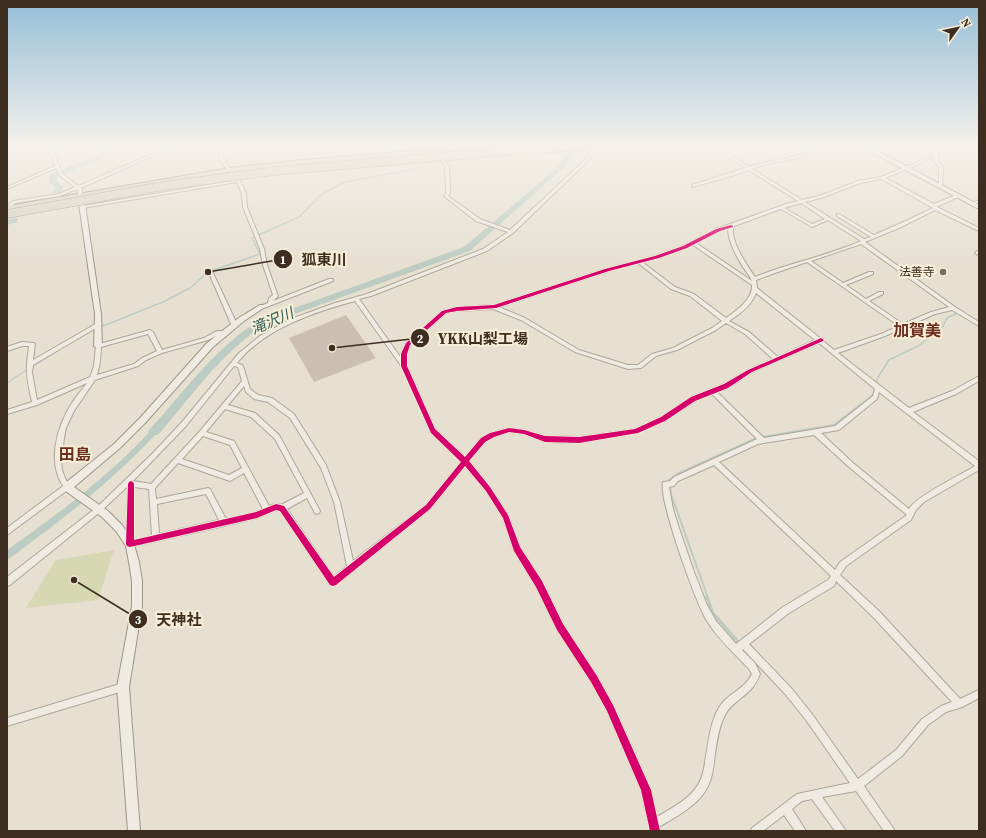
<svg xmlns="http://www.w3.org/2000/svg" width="986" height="838" font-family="'Source Serif 4','Noto Sans JP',serif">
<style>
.green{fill:#d6d7b3}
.water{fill:#bcccc2}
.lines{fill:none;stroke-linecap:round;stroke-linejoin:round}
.stream-far2{stroke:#bcccc2;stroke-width:1.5}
.stream-far1{stroke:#bcccc2;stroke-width:2}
.stream{stroke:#bcccc2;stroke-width:3}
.river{fill:#bcccc2;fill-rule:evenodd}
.building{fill:#cbbfb2}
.street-casing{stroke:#ada599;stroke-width:2}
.secondary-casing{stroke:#9c958a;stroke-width:2}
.highway-casing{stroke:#928b80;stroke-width:2}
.street{fill:#efebe3;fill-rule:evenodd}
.secondary{fill:#efebe3;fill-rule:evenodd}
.highway{fill:#dad1c2;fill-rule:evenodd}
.highway-bridge-casing{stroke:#928b80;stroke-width:9;stroke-linecap:butt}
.highway-bridge{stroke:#dad1c2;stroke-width:8}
.cycleway-casing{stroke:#f7eed8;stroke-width:2}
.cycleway{fill:#d6006c;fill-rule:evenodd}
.poi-dot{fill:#786c5e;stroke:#f7eed8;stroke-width:1.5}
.labels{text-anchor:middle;stroke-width:4;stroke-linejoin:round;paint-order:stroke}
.far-poi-label{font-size:12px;fill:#3d2e20;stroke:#f7eed8;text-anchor:end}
.water-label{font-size:15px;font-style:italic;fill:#2f5d5a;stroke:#f7eed8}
.quarter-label{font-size:16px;font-weight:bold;fill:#6b2e1e;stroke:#f7eed8}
.leader{fill:none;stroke:#3d2e20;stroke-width:1.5}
.callout-dot{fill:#3d2e20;stroke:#f7eed8;stroke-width:1.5}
.mark-label{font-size:12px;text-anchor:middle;font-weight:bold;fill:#fff}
.callout-label{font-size:15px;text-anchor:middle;font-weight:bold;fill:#3d2e20;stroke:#f7eed8;stroke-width:4;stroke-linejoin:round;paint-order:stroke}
</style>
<rect width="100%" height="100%" fill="#e7e0d1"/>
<path class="green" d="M114,550L98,600L26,608L56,560Z"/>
<path class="water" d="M160,420L167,422C120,475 65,518 7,560V550C61,512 116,471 160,420Z"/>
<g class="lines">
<g class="stream-far2">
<path d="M425,151L447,147"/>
<path d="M886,257L893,262"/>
<path d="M101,327L165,301L190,288L208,272L260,254L252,238L299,217L322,194L345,182L420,168L422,163"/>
<path d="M31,367L57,351"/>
<path d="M7,383L28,369"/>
<path d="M853,410L873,395L878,377L889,360L918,346L941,330L947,318L961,311L915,278"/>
</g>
<g class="stream-far1">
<path d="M762,437L834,425L855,409"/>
<path d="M708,598L671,494L669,480L679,473L757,438"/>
</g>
<path class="stream" d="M707,597L713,613L740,644"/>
<g class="river">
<path d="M108,147H115L106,156L57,177V181L63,188L59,196H53L52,194L55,188L49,181L50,174L102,154Z"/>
<path d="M570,147H577L571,159L563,168L470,251L264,325C220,354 192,396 158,435H150L148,432L150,429C185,391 214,349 258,321L464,247L559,166Z"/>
<path d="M15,218H18V222L7,225V220Z"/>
</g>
</g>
<path class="building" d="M346,315L376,358L314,382L289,338Z"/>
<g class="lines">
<g class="street-casing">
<g id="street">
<path d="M48,147H52L62,173L78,186L168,147H173L81,188L82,189V202L79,201L77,189L60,196L15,203L9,208H7V206L13,201L59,194L75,187L59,175L56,168L7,189V187L55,166Z"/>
<path d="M222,147H226L222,154L225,162L239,178L246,194L247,207L264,249L267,265L278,296L273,301L329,279H333V281L264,308H260V306L268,303L269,298L273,295L263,265L260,249L243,207L242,194L237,182L83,208L81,207L83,206L236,180L221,162L218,154Z"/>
<path d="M431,147H434L449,166L450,193L448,196L480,219L510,230L586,159L594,147H597L588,161L513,233L487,251L371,296L359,299L401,358V354L406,343L442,311L457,307L494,305L605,269L655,256L683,246L716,229L789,203L798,201L749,170L732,176L692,187V185L746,168L725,155L719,147H722L727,153L749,167C766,161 782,160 798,155C808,153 816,147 825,147L801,157L763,165L752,169L802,200L819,196L858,181L881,177L920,161L930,155L937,147H941L937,152L939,153L937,160L943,167L942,188L939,187V167L933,160L935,154L922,163L885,178L934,204L956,195H958V197L936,207H937L979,228V231L935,210L899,228L865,242L955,307L979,322V326L952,310L935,314L885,336L838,353L909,408L952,391L979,376V381L956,394L913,412L979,461V470L924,502L916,510L911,520L846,566L840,575L879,611L960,699L979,690V698L962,707L946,712L928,725L902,756L864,786L893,828L895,831H884L856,791L822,797L844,828L846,831H835L812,799L802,801L792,809L806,831H795L784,815L763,831H750L752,828L797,794L850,783L806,720L786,695L743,649L742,650L755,663L760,674C758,679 756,683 753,687C744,698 731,703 725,715C719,726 717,741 715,754C714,764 713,774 709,784C700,805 678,815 659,827L660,831H650L641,790L607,711L591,682L557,630L536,587L514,551L503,518L486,491L465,466L430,509L336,585L333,586L330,585L280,511L276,510L257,518L224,526L130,547L127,546L126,544L128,486L100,512L10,585L7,586V577L96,508L152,454L182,422L239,353L260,336L291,319L335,303L367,294L483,249L508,232L476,221L445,197L444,196L446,193L445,166ZM881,179L933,208L908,220L874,235L839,214H837V216L871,237L864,239L805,202L821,198L860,183ZM801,203L825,219L812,224L784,208ZM781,209L812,227L828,220L861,241C827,256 789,263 755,277C748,267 728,238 734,226ZM728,228C728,239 734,252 740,262C743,268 749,274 752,281L696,243L720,231ZM861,244L949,307L931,312L903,324L869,301L883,294V292H879L866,299L846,285L873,274V272H869L843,283L811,261ZM693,245L752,285C753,299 736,311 726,318L694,294L675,287L642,262L659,258ZM807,262L899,326L881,334L834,350L823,341V339L820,338L757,288L756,280L775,273ZM638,263L671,289L690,296L722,321L712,328L673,348L652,354L638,365H628L579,350L525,318L499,307L609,271ZM756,293L815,340L778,357L749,332L729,321C740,314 752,305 756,293ZM355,301L402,367L431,433L461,462L426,505L353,561L340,502L326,465L294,414L272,398L258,395L250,389L243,366L242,365L237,363C264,329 314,312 355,301ZM493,309L521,320L575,352L628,369L641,368L656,356L677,350L716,330L726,323L745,334L773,359L748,370L724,384L691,397L661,417L635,429L579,437L545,436L524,430L509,428L490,433L481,438L465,457L435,429L407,366V354L410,345L446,313L457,311ZM819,343L875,389L873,396L835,426L764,438L717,392L728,388L752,372ZM234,366L238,367L242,381L200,431L151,484L133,481L186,426ZM244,386L246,392L254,399L268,402L290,418L321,468L334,502L347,566L334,577L287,509L307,498L315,513L317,514L319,513L320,511L279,435L255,413L228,405ZM879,392L975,466C962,474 915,497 909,509L853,463L821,433L839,430L877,399ZM712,394L757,439L674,477L670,481L663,482C658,498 696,604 707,621C718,639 735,654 749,669L752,674C746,687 732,692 723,702C708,720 708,752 703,773C697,796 675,806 657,817L651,790L613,705L597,676L563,624L542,581L520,547L508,515L490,487L469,461L485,442L494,437L509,432L524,434L545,442L579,443L636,433L665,421L695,401ZM225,409L251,417L275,439L304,493L281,505L276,504L269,506L234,441L206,432ZM814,435L849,467L907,515L840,562L835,570L719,462L758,444ZM203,436L230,445L242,468L229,475L182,459ZM178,463L230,481L244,473L263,509L256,512L226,519L210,489L208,488L156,499L155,489L156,487ZM714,465L831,576L828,580L783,607L736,644L716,621L707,605L694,572L679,528L673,509L669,487L674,486L678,481ZM134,487L149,489L152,536L134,540ZM206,494L219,520L159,534L157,504ZM836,581L873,617L952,702L941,706L922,719L896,750L858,779L812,714L792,689L749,644L789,613L834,586Z"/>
<path d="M979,200V202L972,205L970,204Z"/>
<path d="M977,251H979V256L975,253Z"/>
<path d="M209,272H211L213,273L237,324L236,325L234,326L231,324L209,273Z"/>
<path d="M99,322L102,324L101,325L33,365L32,373L37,400L90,377L94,366L96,345L150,330L153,332L162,350L204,338L217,331H223L226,333L223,335H218L208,340L162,353L146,360L138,366L95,380L74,411L66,428L64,438L61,460L62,470L65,478L70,487L69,489L7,535V528L63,486C47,462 57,426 72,403C76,396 82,390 87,383L37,405L7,414V410L32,402C29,388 26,377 27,363L29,346H22L7,351V347L22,342L34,343L35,344L33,360ZM148,334L157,351L142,358L134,364L97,375L100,362L101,347Z"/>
<path d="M123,683L126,684L127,687L126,690L123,691L7,726V718Z"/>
</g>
</g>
<g class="secondary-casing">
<g id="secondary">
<path d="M862,147H869L895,160L979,205V209Z"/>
<path d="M82,202L85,204L101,314L102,346L98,349L94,346L95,314L79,204Z"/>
<path d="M260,305H264L265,307L244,321L213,347L146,422L120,448L74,487L108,511L122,525L133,541L139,562L142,581V606L129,687L140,831H128L117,687L132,606V581L129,562L126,546L116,531L102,517L64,490L63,487L64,484L114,444L140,418L207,343L240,317Z"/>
</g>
</g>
<g class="highway-casing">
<g id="highway">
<path d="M459,147H493L230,172L7,210V206L230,168L302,160Z"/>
<path d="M567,147H599L549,153L546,151L549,149Z"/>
</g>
</g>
<use href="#street" class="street"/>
<use href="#secondary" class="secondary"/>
<use href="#highway" class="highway"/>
<g class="highway-bridge-casing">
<path id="highway-bridge" d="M7,214L163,186L275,171L561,147"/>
</g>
<use href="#highway-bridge" class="highway-bridge"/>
<g class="cycleway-casing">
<path id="cycleway" d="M731,225L733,226V227L720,231L687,248L659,258L609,271L496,308L457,311L446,313L410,345L407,354V366L435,429L465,457L481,438L490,433L509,428L524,430L545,436L579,437L635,429L661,417L691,397L724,384L748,370L819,339L821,338L824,340L823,341L752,372L728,388L695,401L665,421L638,433L579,443L545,442L524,434L509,432L494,437L485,442L469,461L490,487L508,515L520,547L542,581L563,624L597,676L613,705L651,790L660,831H650L641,790L607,711L591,682L557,630L536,587L514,551L503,518L486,491L465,466L430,509L336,585L333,586L330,585L280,511L276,510L257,518L130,547L127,546L126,544L128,484L129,482L131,481L133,482L134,484V540L256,512L276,504L284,506L334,577L426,505L461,462L431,433L401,366V354L406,343L442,311L457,307L494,305L605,269L655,256L683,246L716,229Z"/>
</g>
<use href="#cycleway" class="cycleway"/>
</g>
<linearGradient id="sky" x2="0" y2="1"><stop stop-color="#96bed9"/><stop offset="0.55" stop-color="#f4f1ea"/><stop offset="1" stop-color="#f4f1ea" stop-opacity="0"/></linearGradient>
<rect width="986" height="265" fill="url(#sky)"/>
<circle class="poi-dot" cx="943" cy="272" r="4"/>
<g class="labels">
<g class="far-poi-label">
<text x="935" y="276">法善寺</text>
</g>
<g class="water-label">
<text transform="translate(272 321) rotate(-23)" y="5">滝沢川</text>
</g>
<g class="quarter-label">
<text x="917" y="336">加賀美</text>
<text x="75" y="460">田島</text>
</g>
</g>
<path class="leader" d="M208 272L283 259M332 348L420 338M74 580L138 619"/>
<g class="callout-dot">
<circle cx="208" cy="272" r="4"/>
<circle cx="332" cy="348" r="4"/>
<circle cx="74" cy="580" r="4"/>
<circle cx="283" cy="259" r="10"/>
<circle cx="420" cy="338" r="10"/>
<circle cx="138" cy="619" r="10"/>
</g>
<g class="mark-label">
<text x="283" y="264">1</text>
<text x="420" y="343">2</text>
<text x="138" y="624">3</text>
</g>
<g class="callout-label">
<text x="324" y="265">狐東川</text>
<text x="483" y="344">YKK山梨工場</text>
<text x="179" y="625">天神社</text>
</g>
<rect width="986" height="838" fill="none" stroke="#3d2e20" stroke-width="16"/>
<g transform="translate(958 28) rotate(57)" stroke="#f7eed8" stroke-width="3" paint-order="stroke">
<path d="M0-3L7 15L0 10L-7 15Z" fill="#3d2e20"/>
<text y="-6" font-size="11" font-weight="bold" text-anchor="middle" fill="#3d2e20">N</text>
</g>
</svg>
